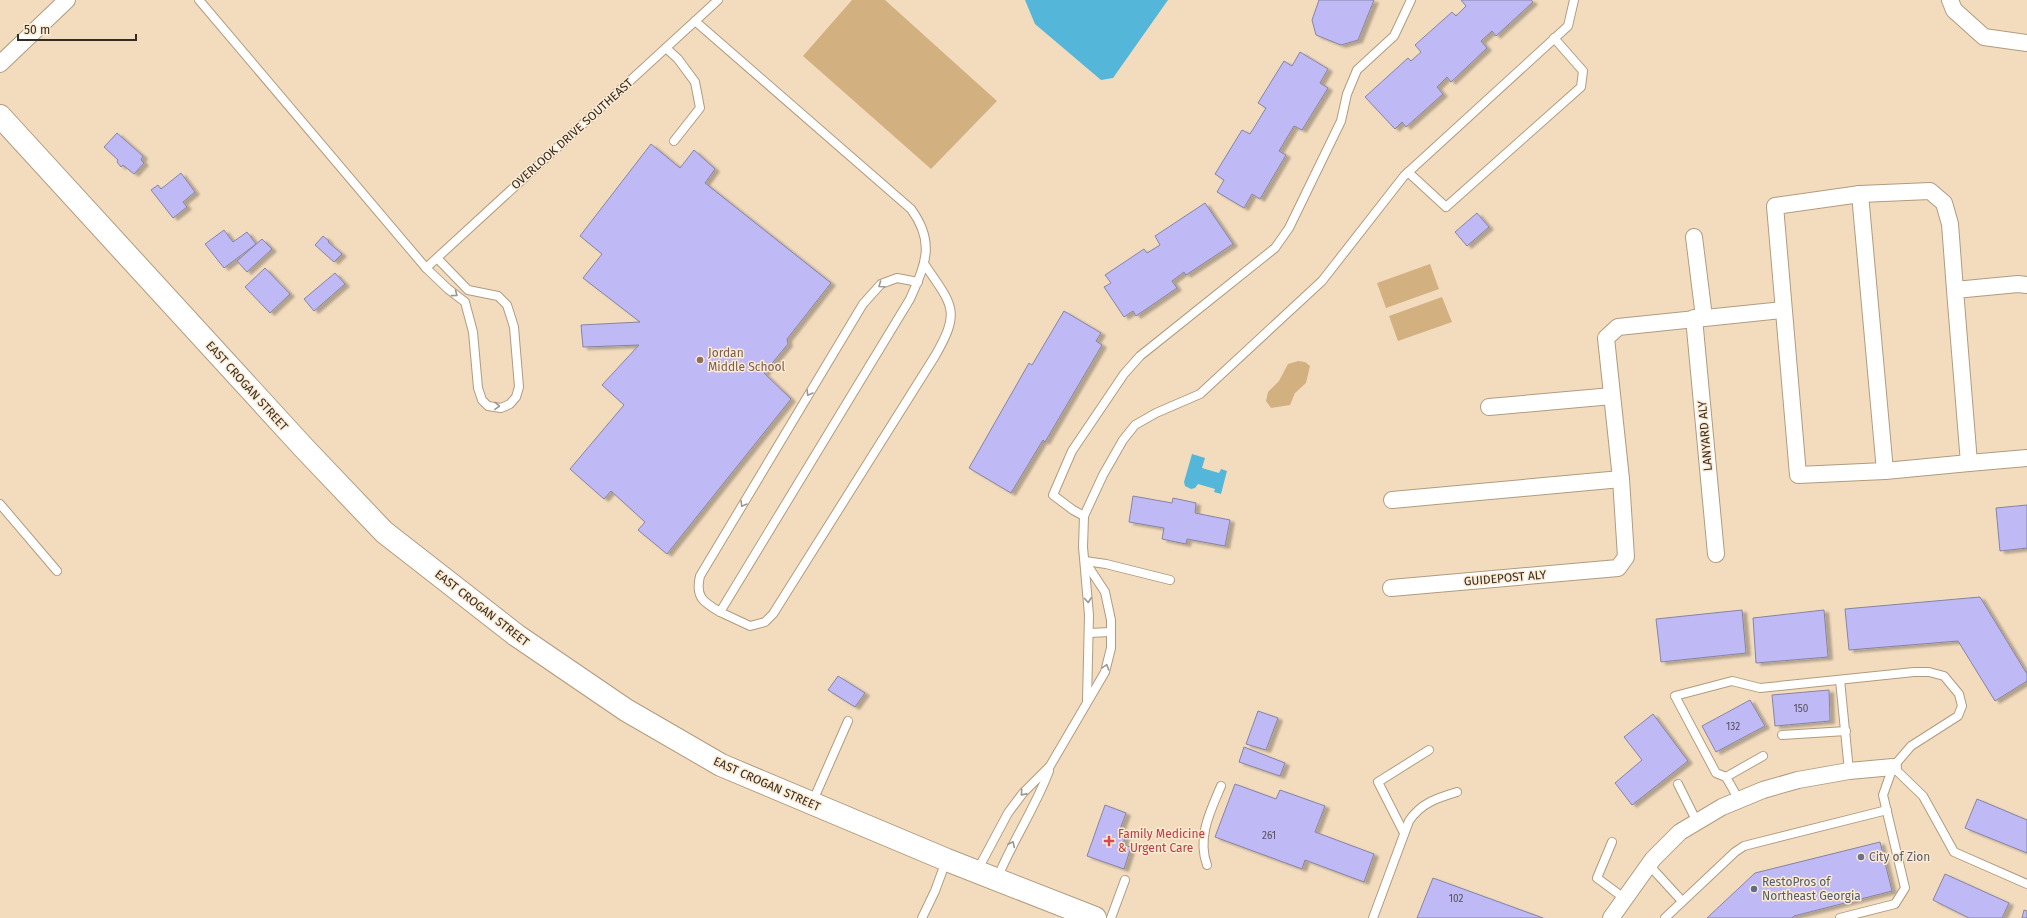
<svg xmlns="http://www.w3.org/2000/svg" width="2027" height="918" font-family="'Fira Sans',sans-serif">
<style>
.green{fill:#d3b080}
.water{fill:#54b6d9}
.building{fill:#bfbaf5;stroke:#8684a3;filter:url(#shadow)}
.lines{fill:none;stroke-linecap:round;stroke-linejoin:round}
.service-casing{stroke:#b19b7f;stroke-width:10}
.minor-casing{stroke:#b19b7f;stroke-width:18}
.primary-casing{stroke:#b19b7f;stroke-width:24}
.service{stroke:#fff;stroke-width:8}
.minor{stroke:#fff;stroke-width:16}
.primary{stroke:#fff;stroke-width:22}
.oneway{stroke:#9a9690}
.education-dot{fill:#8d6e63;stroke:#fcead2;stroke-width:1.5}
.health-dot{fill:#e0444e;stroke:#fcead2;stroke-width:1.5}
.worship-dot{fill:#6b7280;stroke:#fcead2;stroke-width:1.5}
.service-dot{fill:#5c6f8a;stroke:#fcead2;stroke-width:1.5}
.labels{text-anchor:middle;stroke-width:3;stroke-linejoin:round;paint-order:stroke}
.number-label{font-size:10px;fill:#585056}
.street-label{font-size:12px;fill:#352c21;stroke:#fcead2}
.education-label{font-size:12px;fill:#785e54;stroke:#fcead2;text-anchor:start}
.health-label{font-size:12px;fill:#be3a42;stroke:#fcead2;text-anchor:start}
.worship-label{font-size:12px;fill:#5b616d;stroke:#fcead2;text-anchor:start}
.service-label{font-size:12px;fill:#4e5e75;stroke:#fcead2;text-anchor:start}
</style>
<defs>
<filter id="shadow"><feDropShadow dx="4.5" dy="2.5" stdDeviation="1" flood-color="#0004"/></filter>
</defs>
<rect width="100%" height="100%" fill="#f3dcbe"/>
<g class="green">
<path d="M852,0H885L997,101L931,169L803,56Z"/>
<path d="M1430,264L1439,289L1386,308L1377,283Z"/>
<path d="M1442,297L1452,322L1398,341L1389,316Z"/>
<path d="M1298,361L1305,362L1310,366L1306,383L1295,393L1290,405L1271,408L1266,401L1268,392L1279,381L1288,364Z"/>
</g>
<g class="water">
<path d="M1025,0H1168L1113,78L1101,80L1035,24Z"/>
<path d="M1192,454L1205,458L1202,468L1219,473L1221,469L1227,471L1221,494L1214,492L1215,489L1198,484L1195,488L1191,489L1185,486L1184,482Z"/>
</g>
<g class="building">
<path d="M1319,0H1374L1358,40L1341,45L1316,35L1312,20Z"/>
<path d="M1461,0H1531L1533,2L1496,36L1492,31L1481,41L1487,48L1451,82L1447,77L1437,87L1443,94L1406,127L1402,122L1395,129L1365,97L1408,58L1411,61L1421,52L1415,45L1452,12L1456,16L1466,6Z"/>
<path d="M1300,52L1328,69L1320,83L1328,88L1302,130L1294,126L1279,151L1286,155L1260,199L1252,194L1244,208L1217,192L1224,180L1215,174L1242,130L1250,134L1266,108L1258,103L1284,61L1292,66Z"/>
<path d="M117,133L143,156L141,160L144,163L134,174L123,165L121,167L117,162L118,160L104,147Z"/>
<path d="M651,144L680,168L694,150L715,169L705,183L831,283L787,339L788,344L764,373L791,399L667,554L638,530L645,522L611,491L604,499L570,469L624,405L602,385L639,345L583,347L581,325L640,322L583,278L602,254L580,236Z"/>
<path d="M181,173L195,192L183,202L187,207L173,218L151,190L158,185L161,189Z"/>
<path d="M1205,203L1233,244L1186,275L1184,272L1172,281L1177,288L1136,316L1133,311L1124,317L1104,287L1111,283L1105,275L1144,249L1147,253L1160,245L1155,236Z"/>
<path d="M1477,213L1489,227L1467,246L1455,232Z"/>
<path d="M224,230L233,242L247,232L256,244L224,268L205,244Z"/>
<path d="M323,236L329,241L328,242L342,254L334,262L315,245Z"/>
<path d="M262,239L272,249L247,272L237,261Z"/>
<path d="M265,268L290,294L270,313L245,287Z"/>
<path d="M335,273L345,284L314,311L304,299Z"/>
<path d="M1064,311L1101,333L1096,341L1102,345L1045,442L1043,440L1011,493L969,468L1029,363L1032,365Z"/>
<path d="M1133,496L1172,503L1173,498L1196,503L1195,513L1230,520L1225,546L1187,539L1186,544L1162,539L1164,528L1129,522Z"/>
<path d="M2027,505V548L2000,551L1996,508Z"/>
<path d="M1980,597L2027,674V681L1995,701L1958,641L1849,650L1845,609Z"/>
<path d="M1742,610L1746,653L1661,662L1656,619Z"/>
<path d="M1824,610L1828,657L1756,663L1753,618Z"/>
<path d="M838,676L865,693L855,707L828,690Z"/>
<path d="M1829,690L1830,721L1775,726L1772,695Z"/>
<path d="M1750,700L1765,726L1716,752L1702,726Z"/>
<path d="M1258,711L1278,718L1266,750L1246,744Z"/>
<path d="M1653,714L1688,761L1632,805L1615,783L1642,760L1624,737Z"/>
<path d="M1244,747L1285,763L1280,776L1239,762Z"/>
<path d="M1235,784L1276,799L1280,790L1325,806L1315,832L1374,854L1364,882L1305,860L1302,869L1215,837Z"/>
<path d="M1977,799L2027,820V853L1965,828Z"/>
<path d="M1105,805L1126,813L1118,835L1125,837L1123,845L1131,847L1124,869L1087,856Z"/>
<path d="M1880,842L1892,891L1794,916L1792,918H1707L1755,873Z"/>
<path d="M1945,874L2009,903L2002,918H1969L1933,900Z"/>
<path d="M1433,878L1543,918H1417Z"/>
<path d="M2024,910L2027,911V918H2022Z"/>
</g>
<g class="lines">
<g class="service-casing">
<g id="service">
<path d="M199,0L426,268L448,289L465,302L473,332L478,388L482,400L488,406L501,408L510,404L516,397L519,387L514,327L507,305L498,296L468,290L437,258"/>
<path d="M695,21L911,209C936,243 925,265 910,299L720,612L750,626L765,622L773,614L935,356C961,311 953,306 925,265"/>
<path d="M666,48L678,59L695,82L700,108L674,141"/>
<path d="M1408,172L1446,207L1581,87L1583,71L1554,38"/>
<path d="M426,268L718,0"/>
<path d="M0,504L57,571"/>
<path d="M1084,516L1073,510L1053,495L1072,451L1124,374L1140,356L1275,248L1289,228L1341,121L1347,94L1357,70L1394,36L1411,0"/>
<path d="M1085,561L1106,564L1170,580"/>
<path d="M720,612C703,602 695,597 700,576L863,304L881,284L897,278L918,282"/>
<path d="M1089,633L1111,632"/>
<path d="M1840,680L1849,771"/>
<path d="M1087,701L1089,615L1083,547L1084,516L1103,475L1123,440L1135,425L1156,413L1200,394L1322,281L1404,176L1568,26L1574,0"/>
<path d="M1782,735L1846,731"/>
<path d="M1893,767L1923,796L1954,852L2027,884"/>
<path d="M1726,777L1763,756"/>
<path d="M1678,784L1697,822"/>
<path d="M1739,800L1726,777L1716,773L1675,696L1732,681L1760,688L1914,672H1929L1944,676L1959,694L1962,706L1958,716L1911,746L1893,767L1883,795L1905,888L1895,904L1840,918"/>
<path d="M812,803L848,721"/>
<path d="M1404,833L1378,782L1429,750"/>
<path d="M1612,842L1597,878L1624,898"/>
<path d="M1207,865C1197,837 1210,812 1221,786"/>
<path d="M1649,865L1682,901"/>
<path d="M977,871L1008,813L1023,793L1050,766L1105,672L1111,648V620L1105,592L1086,563"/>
<path d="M997,879C1012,842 1035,808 1049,771"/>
<path d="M922,918L935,891L946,861"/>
<path d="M1111,918L1125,880"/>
<path d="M1373,918L1409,821C1421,803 1437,798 1457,792"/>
<path d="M1665,918L1735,852L1744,846L1887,810"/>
</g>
</g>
<g class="minor-casing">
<g id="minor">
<path d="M1950,0L1954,10L1984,37L2027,43"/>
<path d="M0,64L67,0"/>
<path d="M1860,194L1885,471"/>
<path d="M1694,237L1704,317"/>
<path d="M1955,290L1969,463L1885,471L1798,475L1775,206L1860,194L1930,191L1944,203L1950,224L1955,290L2018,284L2027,285"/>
<path d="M1694,318L1716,554"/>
<path d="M1489,407L1612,396"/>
<path d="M1969,463L2027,458"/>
<path d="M1392,500L1621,479"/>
<path d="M1391,588L1618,568L1626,557L1621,479L1606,338L1618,327L1783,310"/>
<path d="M1611,918L1653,859L1680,832L1722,807L1763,790L1798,780L1849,771L1893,767"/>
</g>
</g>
<g class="primary-casing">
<path id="primary" d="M0,116L304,448L384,532L516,635L626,710L721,765L947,860L1095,918"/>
</g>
<use href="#service" class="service"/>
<use href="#minor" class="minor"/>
<use href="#primary" class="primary"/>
</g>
<defs><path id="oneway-chevron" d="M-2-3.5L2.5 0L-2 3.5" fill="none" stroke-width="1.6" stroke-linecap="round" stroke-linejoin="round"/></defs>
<g class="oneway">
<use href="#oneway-chevron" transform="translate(881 285) rotate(145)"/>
<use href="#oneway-chevron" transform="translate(455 294) rotate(37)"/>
<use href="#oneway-chevron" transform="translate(809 393) rotate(121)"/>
<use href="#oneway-chevron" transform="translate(497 406) rotate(1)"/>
<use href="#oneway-chevron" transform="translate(743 504) rotate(121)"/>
<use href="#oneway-chevron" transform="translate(1088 600) rotate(86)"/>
<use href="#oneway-chevron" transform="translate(1106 667) rotate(-73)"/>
<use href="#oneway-chevron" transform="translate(1023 793) rotate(132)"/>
<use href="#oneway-chevron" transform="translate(1012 844) rotate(-64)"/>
</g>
<circle class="education-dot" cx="700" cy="360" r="4"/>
<path class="health-dot" d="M1107 835h4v4h4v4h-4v4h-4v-4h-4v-4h4z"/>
<circle class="worship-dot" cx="1861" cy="857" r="4"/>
<circle class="service-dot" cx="1754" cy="889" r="4"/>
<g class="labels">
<g class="number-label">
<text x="1801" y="712">150</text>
<text x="1733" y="730">132</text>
<text x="1269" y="839">261</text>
<text x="1456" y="902">102</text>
</g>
<g class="street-label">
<text transform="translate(572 134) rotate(-42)" y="4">OVERLOOK DRIVE SOUTHEAST</text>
<text transform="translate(247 386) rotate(48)" y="4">EAST CROGAN STREET</text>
<text transform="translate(1705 436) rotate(-95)" y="4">LANYARD ALY</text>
<text transform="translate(1505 578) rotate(-5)" y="4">GUIDEPOST ALY</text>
<text transform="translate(482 608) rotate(38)" y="4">EAST CROGAN STREET</text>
<text transform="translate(767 784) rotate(24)" y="4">EAST CROGAN STREET</text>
</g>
<g class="education-label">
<text x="708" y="357">Jordan<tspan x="708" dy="14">Middle School</tspan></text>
</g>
<g class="health-label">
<text x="1118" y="838">Family Medicine<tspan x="1118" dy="14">&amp; Urgent Care</tspan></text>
</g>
<g class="worship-label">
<text x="1869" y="861">City of Zion</text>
</g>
<g class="service-label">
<text x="1762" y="886">RestoPros of<tspan x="1762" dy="14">Northeast Georgia</tspan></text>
</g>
</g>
<path d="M18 34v6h118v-6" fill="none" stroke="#352c21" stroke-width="2"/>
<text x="24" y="34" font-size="12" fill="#352c21" stroke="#fcead2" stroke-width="3" paint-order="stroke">50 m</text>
</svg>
